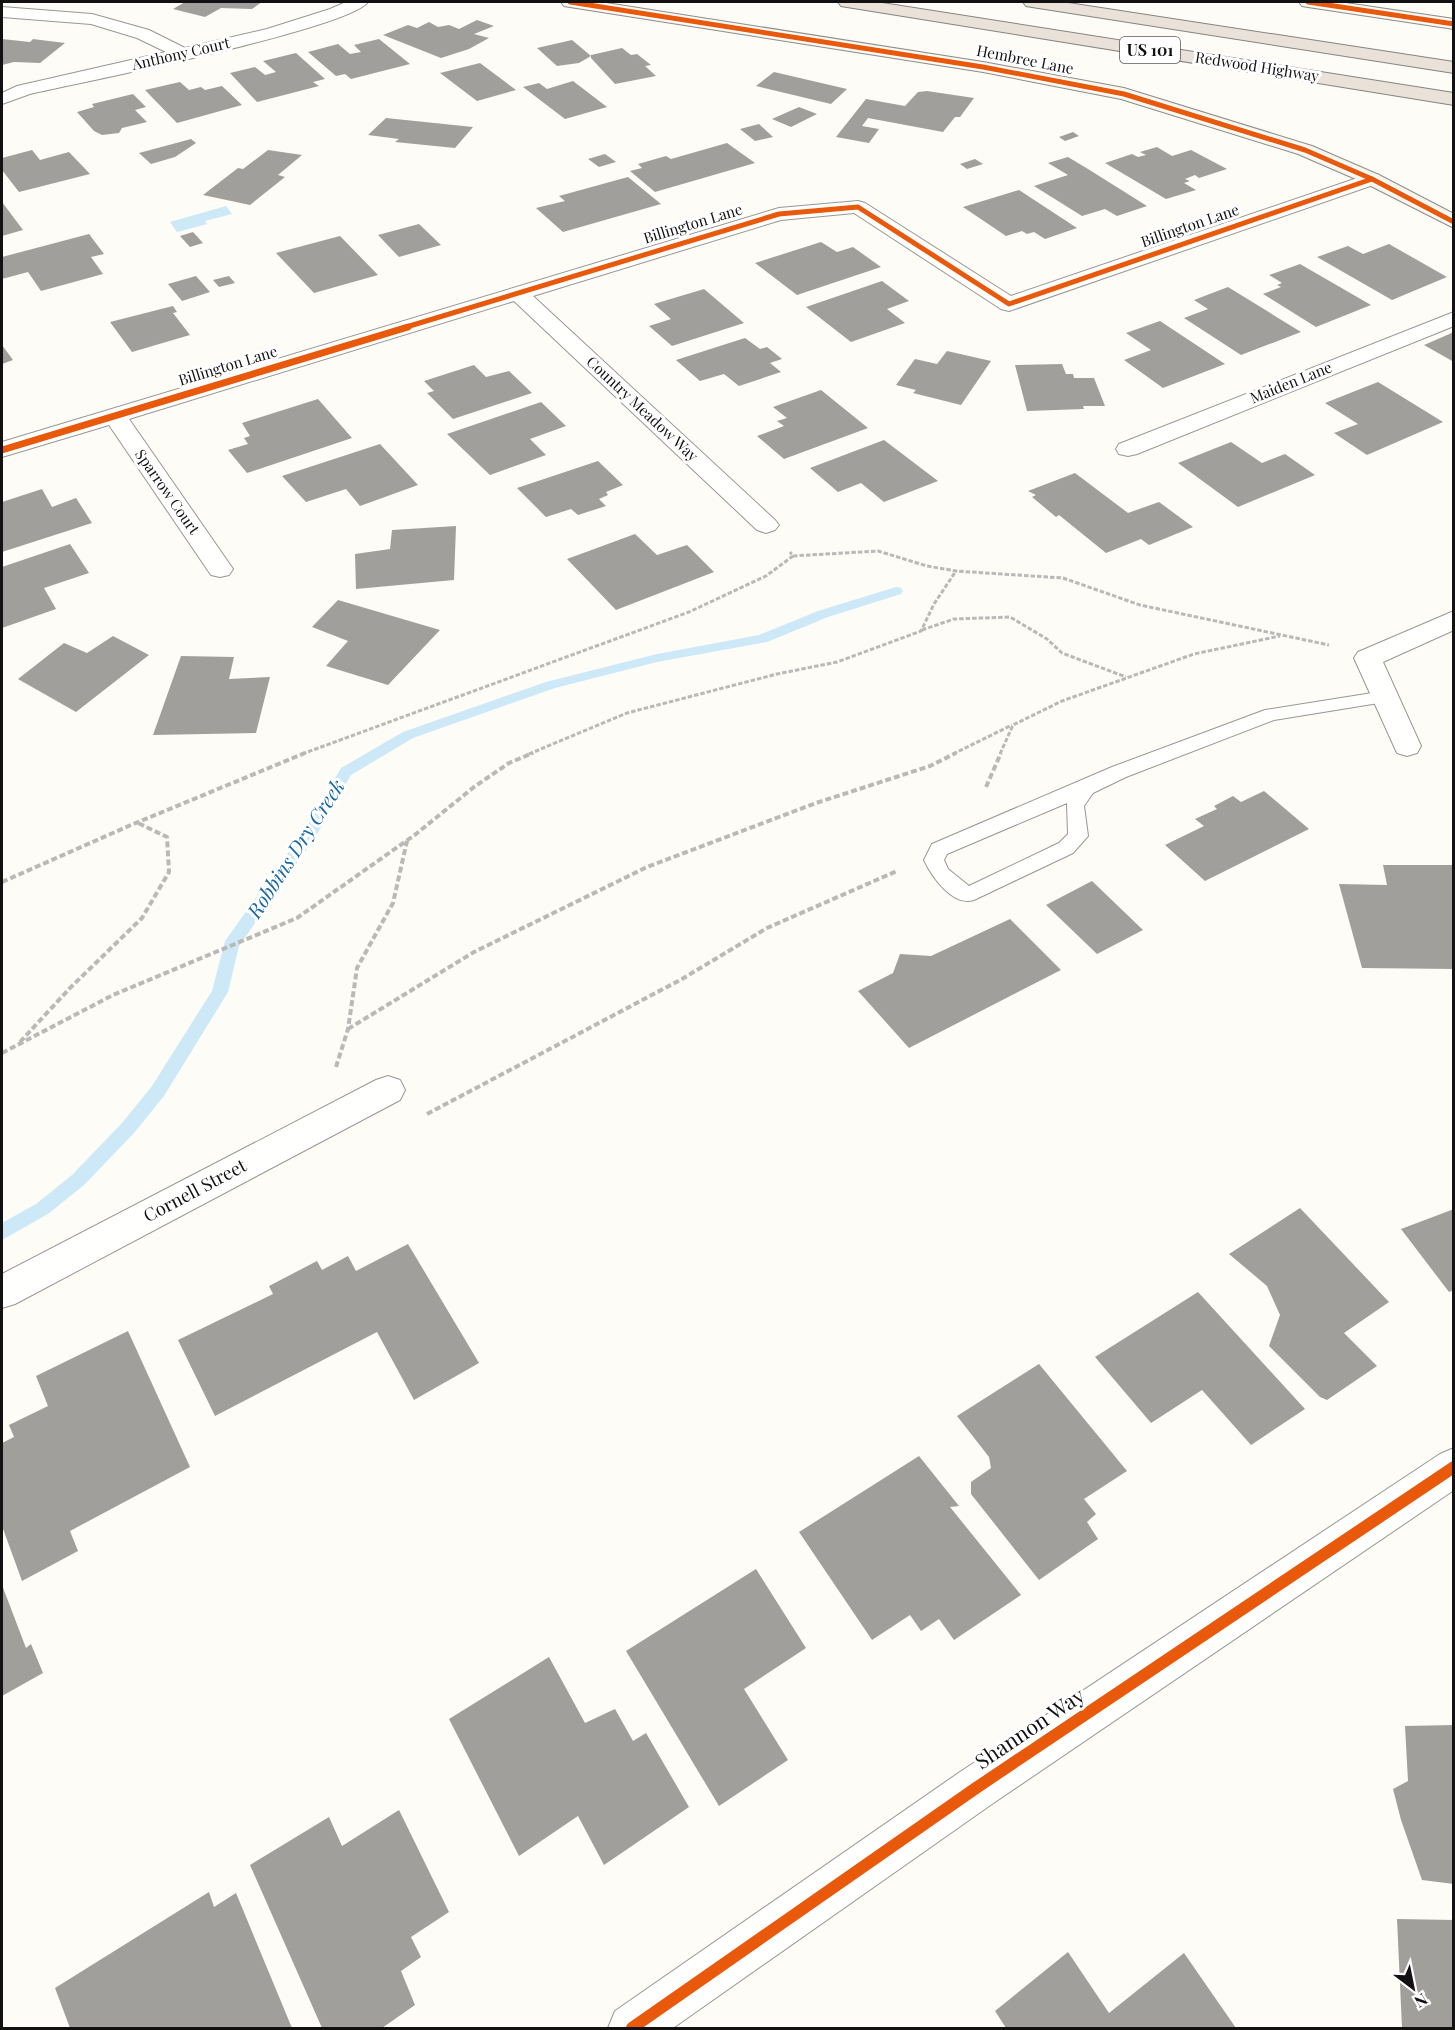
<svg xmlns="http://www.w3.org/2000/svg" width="1455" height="2030" font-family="'Playfair Display',serif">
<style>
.water{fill:#cde8f7}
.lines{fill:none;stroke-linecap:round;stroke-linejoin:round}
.stream{fill:#cde8f7;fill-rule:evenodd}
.building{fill:#a19f9c}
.lane-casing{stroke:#979795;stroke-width:2}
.street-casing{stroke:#979795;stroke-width:2}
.secondary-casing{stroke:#8e8d8b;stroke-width:2}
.highway-casing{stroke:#858482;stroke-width:2}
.path-far1{stroke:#b9b9b8;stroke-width:3;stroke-dasharray:4.5 2;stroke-linecap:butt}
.path{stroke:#b9b9b8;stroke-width:4;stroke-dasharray:6 3;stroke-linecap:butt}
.lane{fill:#fffffe;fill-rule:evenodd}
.street{fill:#fffffe;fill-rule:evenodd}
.secondary{fill:#f6f4eb;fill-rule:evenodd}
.highway{fill:#eae1d8;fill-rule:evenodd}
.cycleway-far2-casing{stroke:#fff;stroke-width:8}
.cycleway-far1-casing{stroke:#fff;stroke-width:10}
.cycleway-casing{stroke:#fff;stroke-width:16}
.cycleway-far2{stroke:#e8590c;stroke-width:5}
.cycleway-far1{stroke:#e8590c;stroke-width:7}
.cycleway{stroke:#e8590c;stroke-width:12}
.labels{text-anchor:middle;stroke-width:6;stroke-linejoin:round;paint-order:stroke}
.far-street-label{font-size:15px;fill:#111;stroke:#fff}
.shield{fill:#fff;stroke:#585858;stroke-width:1.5}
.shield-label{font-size:16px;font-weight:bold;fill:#111}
.street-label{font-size:18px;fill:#111;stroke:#fff}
.water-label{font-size:20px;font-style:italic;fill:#1768a6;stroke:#fff}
.near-street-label{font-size:21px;fill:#111;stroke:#fff}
</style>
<rect width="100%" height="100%" fill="#fdfcf7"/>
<path class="water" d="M226,206L232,214L205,221L207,224L177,232L170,222Z"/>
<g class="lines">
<path class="stream" d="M896,587L901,588L903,591L901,594L828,617L767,642L657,662L555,688L413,738L351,775L316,836L239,946L228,992L164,1096L134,1133L84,1185L48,1214L2,1240V1223L36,1204L72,1175L122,1123L152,1086L212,991L225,941L306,828L341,768L403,732L546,682L657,654L759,635L818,611Z"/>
</g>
<g class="building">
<path d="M185,2H262L252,9L221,8L205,17L173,9Z"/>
<path d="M477,20L494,26L474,34L489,38L469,49L441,58L383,35L408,25L417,28L429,22L438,27L449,25L459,29Z"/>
<path d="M2,39L30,42L33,39L65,43L40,63L14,62L2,65Z"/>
<path d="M379,39L410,64L351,79L345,74L336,76L308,52L338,44L350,54L361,52L354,45Z"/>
<path d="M572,40L591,56L579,63L557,66L537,48Z"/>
<path d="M622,48L631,55L637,54L651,65L645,66L656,76L615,84L591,58V55Z"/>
<path d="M296,53L325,79L313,82L319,86L257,102L230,73L255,67L265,75L276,72L263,61Z"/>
<path d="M480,63L516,90L477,101L440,73Z"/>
<path d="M774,72L847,89L831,104L756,86Z"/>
<path d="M573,81L607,107L565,119L523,87L539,83L547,89Z"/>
<path d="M180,82L189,90L201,87L205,90L222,86L242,105L177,123L145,90Z"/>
<path d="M927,91L974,98L960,117H955L943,132L868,118L862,126L879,129L869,143L836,137L866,99L905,106L918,92Z"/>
<path d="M133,94L146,107L135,110L147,122L122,128L119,133L102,135L94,131L77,112L94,107L92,104Z"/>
<path d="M799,107L817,114L791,127L772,119Z"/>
<path d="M386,118L473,127L455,148L395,142L399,139L368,135Z"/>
<path d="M759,124L773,137L755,141L740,129Z"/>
<path d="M1073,132L1079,136L1065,141L1059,137Z"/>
<path d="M191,139L196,143L175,157L151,164L139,153Z"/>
<path d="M727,143L755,163L655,192L630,171L642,168L638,164L666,156L671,159Z"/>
<path d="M1157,147L1172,156L1191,150L1227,169L1199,178L1195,175L1185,179L1190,181L1184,183L1196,190L1166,199L1105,163L1132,154L1138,157L1146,155L1140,152Z"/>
<path d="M32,150L40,160L69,152L90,174L19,192L2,170V158Z"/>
<path d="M268,150L302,155L278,175L285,177L250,205L203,195L238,168L243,169Z"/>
<path d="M605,154L616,162L599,167L588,159Z"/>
<path d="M1068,157L1088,169L1147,206L1117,216L1105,209L1082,216L1034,186L1068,175L1048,163Z"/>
<path d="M975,159L983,164L967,169L960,164Z"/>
<path d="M628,177L661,204L563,232L536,208L565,201L559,196Z"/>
<path d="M1019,190L1077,228L1045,239L1034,232L1027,234L1022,231L1006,236L963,207Z"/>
<path d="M2,202L23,230L2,236Z"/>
<path d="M419,224L441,245L399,257L378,235Z"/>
<path d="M193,232L203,243L190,247L180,236Z"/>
<path d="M89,234L104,254L91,257L103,274L41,291L28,272L2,279V257Z"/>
<path d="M340,236L378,275L314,293L276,253Z"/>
<path d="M821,242L837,252L853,247L881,267L797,295L755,263Z"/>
<path d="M1389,244L1447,277L1392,300L1317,257L1348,246L1363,254Z"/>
<path d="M1300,264L1371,305L1316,327L1263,294L1281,287L1277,285L1282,283L1269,275Z"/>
<path d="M196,276L210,292L182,301L168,284Z"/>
<path d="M229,276L235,283L219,287L213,280Z"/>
<path d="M882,281L909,301L887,309L905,323L851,342L806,307Z"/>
<path d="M1228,287L1301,332L1241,355L1184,318L1208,309L1194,300Z"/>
<path d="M704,289L744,323L672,346L649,326L671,319L654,304Z"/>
<path d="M173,306L177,312L173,313L190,335L132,352L110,322Z"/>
<path d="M1160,321L1225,364L1163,388L1124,360L1151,350L1126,333Z"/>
<path d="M1454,332V362L1424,345Z"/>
<path d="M745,338L760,349L767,347L782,359L770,363L781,372L739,386L724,374L700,381L676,360Z"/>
<path d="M2,345L13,360L2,364Z"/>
<path d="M947,351L991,361L961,405L913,393L916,390L896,385L915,359L937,364Z"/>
<path d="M1062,364L1066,374H1073L1074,378H1094L1105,406H1083L1084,409L1027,411L1015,365Z"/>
<path d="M474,365L486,377L509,371L532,393L453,419L427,393L434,391L424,381Z"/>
<path d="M1378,382L1443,422L1367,455L1334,433L1358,424L1325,403Z"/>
<path d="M821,390L868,428L784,459L757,436L784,426L777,421L787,418L773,407Z"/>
<path d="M318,399L352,438L247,473L228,450L248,444L244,438L250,436L242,423Z"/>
<path d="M541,402L566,426L530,439L546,455L490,475L447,434Z"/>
<path d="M884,440L938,481L884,502L861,483L838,492L810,468Z"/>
<path d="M1231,442L1262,463L1285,454L1315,475L1238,507L1178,463Z"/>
<path d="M380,444L418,485L360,506L346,489L306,502L282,476Z"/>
<path d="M598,461L623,485L606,492L608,495L599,499L606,506L578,515L571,509L546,517L517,488Z"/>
<path d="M1075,473L1128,513L1159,502L1193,527L1149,545L1141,539L1106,553L1059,515L1056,517L1032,497L1036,495L1028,491Z"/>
<path d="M42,489L52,507L76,498L92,523L2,552V502Z"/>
<path d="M456,526L454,580L356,589L355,554L390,549L392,530Z"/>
<path d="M635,534L657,555L687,545L714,572L616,610L567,559Z"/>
<path d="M70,544L89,573L44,588L56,609L2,628V567Z"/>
<path d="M338,600L440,630L388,685L326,666L348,641L312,627Z"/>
<path d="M113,636L149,655L76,712L18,679L64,643L87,653Z"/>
<path d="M181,656L234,657L229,679L270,677L256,733L153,735Z"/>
<path d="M1264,791L1309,829L1205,881L1165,845L1204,826L1195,819L1217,809L1214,806L1233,796L1241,802Z"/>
<path d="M1383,865H1454V969L1362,968L1339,884L1387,885Z"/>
<path d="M1092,881L1143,930L1097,954L1046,905Z"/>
<path d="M1010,919L1061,970L909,1048L858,991L893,973L900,954L931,956Z"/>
<path d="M1300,1208L1389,1302L1344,1333L1377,1366L1327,1400L1320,1397L1269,1346L1280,1315L1267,1286L1229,1254Z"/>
<path d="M1454,1209V1290L1449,1292L1401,1229Z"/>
<path d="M408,1244L479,1363L414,1400L377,1332L215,1416L178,1340L273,1294L269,1286L317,1261L322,1270L348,1256L356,1271Z"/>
<path d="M1198,1292L1305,1409L1251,1445L1202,1390L1151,1423L1095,1357Z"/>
<path d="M128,1331L190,1467L70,1531L78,1551L22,1581L2,1526V1443L14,1437L9,1425L48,1406L36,1376Z"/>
<path d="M1039,1364L1127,1471L1084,1499L1096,1514L1087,1522L1098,1539L1039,1580L971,1494V1482L991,1468L989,1457L957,1416Z"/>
<path d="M919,1456L959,1506L950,1507L1021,1595L954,1640L939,1619L921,1631L910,1615L872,1640L799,1532Z"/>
<path d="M756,1569L806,1648L744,1689L788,1760L719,1806L626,1651Z"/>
<path d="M2,1585L26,1648L31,1644L43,1673L2,1696Z"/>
<path d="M549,1657L585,1723L615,1709L633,1741L646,1733L689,1807L604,1865L578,1816L519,1856L449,1719Z"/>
<path d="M1454,1725V1884L1422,1880L1401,1820L1393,1789L1408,1781L1405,1726Z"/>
<path d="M399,1810L449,1912L411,1937L421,1957L401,1971L415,2005L382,2028H322L250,1865L329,1817L342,1846Z"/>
<path d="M209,1892L214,1907L236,1893L292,2028H70L55,1988Z"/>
<path d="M1397,1919L1454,1920V2028H1402Z"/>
<path d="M1068,1952L1109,2013L1184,1953L1236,2028H1006L995,2011Z"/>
</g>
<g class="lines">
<g class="lane-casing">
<path id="lane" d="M1385,691L1391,693L1394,697L1391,701L1274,720L1126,777L1093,793L1084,806L1088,836L1073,853L974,900C953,907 932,877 924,860L932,844L1112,767L1265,710ZM1067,803L1068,834L1059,843L969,886L948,869L944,860L947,854Z"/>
</g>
<g class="street-casing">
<g id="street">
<path d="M346,2H368C349,29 78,83 30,94L2,104V93L17,86L166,52L137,38L91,24L2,17V7L92,14L149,30L185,48L267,29L330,9Z"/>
<path d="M1372,173L1379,175L1382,179L1379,183L1009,311L1001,309L854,213L781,220L533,296L775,520L779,525L775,530L766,533L757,530L514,301L129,419L233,569L229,575L220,577L211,575L109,425L2,457V442L779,208L858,201L865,203L1011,296Z"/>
<path d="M1454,312V326L1137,454L1128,456L1119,454L1116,449L1119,444Z"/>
<path d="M1454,611V630L1383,662L1421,746L1417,753L1407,756L1397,753L1354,658L1358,652Z"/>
<path d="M388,1076L400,1080L405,1090L400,1100L15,1304L2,1308V1274L376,1080Z"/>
<path d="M1454,1448V1490L992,1804L673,2028H608L615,2011L960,1772L1440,1454Z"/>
</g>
</g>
<g class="secondary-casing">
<g id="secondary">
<path d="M561,2H600L983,62L1124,88L1312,146L1379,175L1454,214V228L1365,183L1298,154L1121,99L983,72L570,7L564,6Z"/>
<path d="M1299,2H1339L1454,19V29L1308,7L1302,6Z"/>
</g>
</g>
<g class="highway-casing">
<g id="highway">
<path d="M838,2H876L1454,93V105L847,7L841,6Z"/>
<path d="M1023,2H1062L1454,62V73L1032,7L1026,6Z"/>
</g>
</g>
<g class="path-far1">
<path d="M793,556L878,551L927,566L956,571L1063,578L1140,605L1329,645"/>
<path d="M922,630L954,619L1010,617L1047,639L1062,653L1126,677"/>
<path d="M302,754L689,612L766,576L793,556L790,552"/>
<path d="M529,754L627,713L777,674L837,662L921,631L934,604L956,571"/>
<path d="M953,754L1012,725"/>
<path d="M1000,754L1013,725L1062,701L1194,654L1280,636"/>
</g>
<g class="path">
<path d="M986,787L1001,753"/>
<path d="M2,882L131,825L305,753"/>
<path d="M348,1029L474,952L647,867L816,803L930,766L956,753"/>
<path d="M20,1042L70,988L142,918L169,872L167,837L138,823"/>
<path d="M2,1053L113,995L297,918L416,834L474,787L509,763L533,753"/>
<path d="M336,1067L348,1029L357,968L393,903L407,841"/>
<path d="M427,1114L682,979L767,928L897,871"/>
</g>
<use href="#lane" class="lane"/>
<use href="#street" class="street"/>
<use href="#secondary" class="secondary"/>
<use href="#highway" class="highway"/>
<g class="cycleway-far2-casing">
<g id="cycleway-far2">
<path d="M570,2L983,67L1124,94L1305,150L1372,179L1454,222"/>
<path d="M1308,2L1454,24"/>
<path d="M403,328L779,214L858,207L1009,304L1372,179"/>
</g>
</g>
<g class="cycleway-far1-casing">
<path id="cycleway-far1" d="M2,450L408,327"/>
</g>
<g class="cycleway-casing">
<path id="cycleway" d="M632,2028L976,1788L1454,1467"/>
</g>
<use href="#cycleway-far2" class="cycleway-far2"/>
<use href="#cycleway-far1" class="cycleway-far1"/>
<use href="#cycleway" class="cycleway"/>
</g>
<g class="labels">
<g class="far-street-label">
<text transform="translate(181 54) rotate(-13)" y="5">Anthony Court</text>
<text transform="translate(1025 60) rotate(11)" y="5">Hembree Lane</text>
<text transform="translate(1257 67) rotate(9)" y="5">Redwood Highway</text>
<text transform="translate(693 224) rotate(-17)" y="5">Billington Lane</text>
<text transform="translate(1190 226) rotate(-19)" y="5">Billington Lane</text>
<text transform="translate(228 366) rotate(-17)" y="5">Billington Lane</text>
<text transform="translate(1291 383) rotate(-22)" y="5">Maiden Lane</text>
<text transform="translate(642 409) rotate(43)" y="5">Country Meadow Way</text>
<text transform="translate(167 492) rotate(55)" y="5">Sparrow Court</text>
</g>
<rect class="shield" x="1120" y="37" width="60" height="26" rx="4.5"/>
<g class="shield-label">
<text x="1150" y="56">US 101</text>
</g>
<g class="street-label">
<text transform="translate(195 1191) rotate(-28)" y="6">Cornell Street</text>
</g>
<g class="water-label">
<text transform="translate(296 849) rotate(-57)" y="7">Robbins Dry Creek</text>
</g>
<g class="near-street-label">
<text transform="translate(1030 1729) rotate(-34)" y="7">Shannon Way</text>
</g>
</g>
<rect width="1455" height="2030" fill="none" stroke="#111111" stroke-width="6"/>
<g transform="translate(1413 1988) rotate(148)" stroke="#ffffff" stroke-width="4.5" paint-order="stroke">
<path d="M0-4.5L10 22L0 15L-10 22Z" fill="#111111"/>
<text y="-9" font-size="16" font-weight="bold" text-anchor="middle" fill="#111111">N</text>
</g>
</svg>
